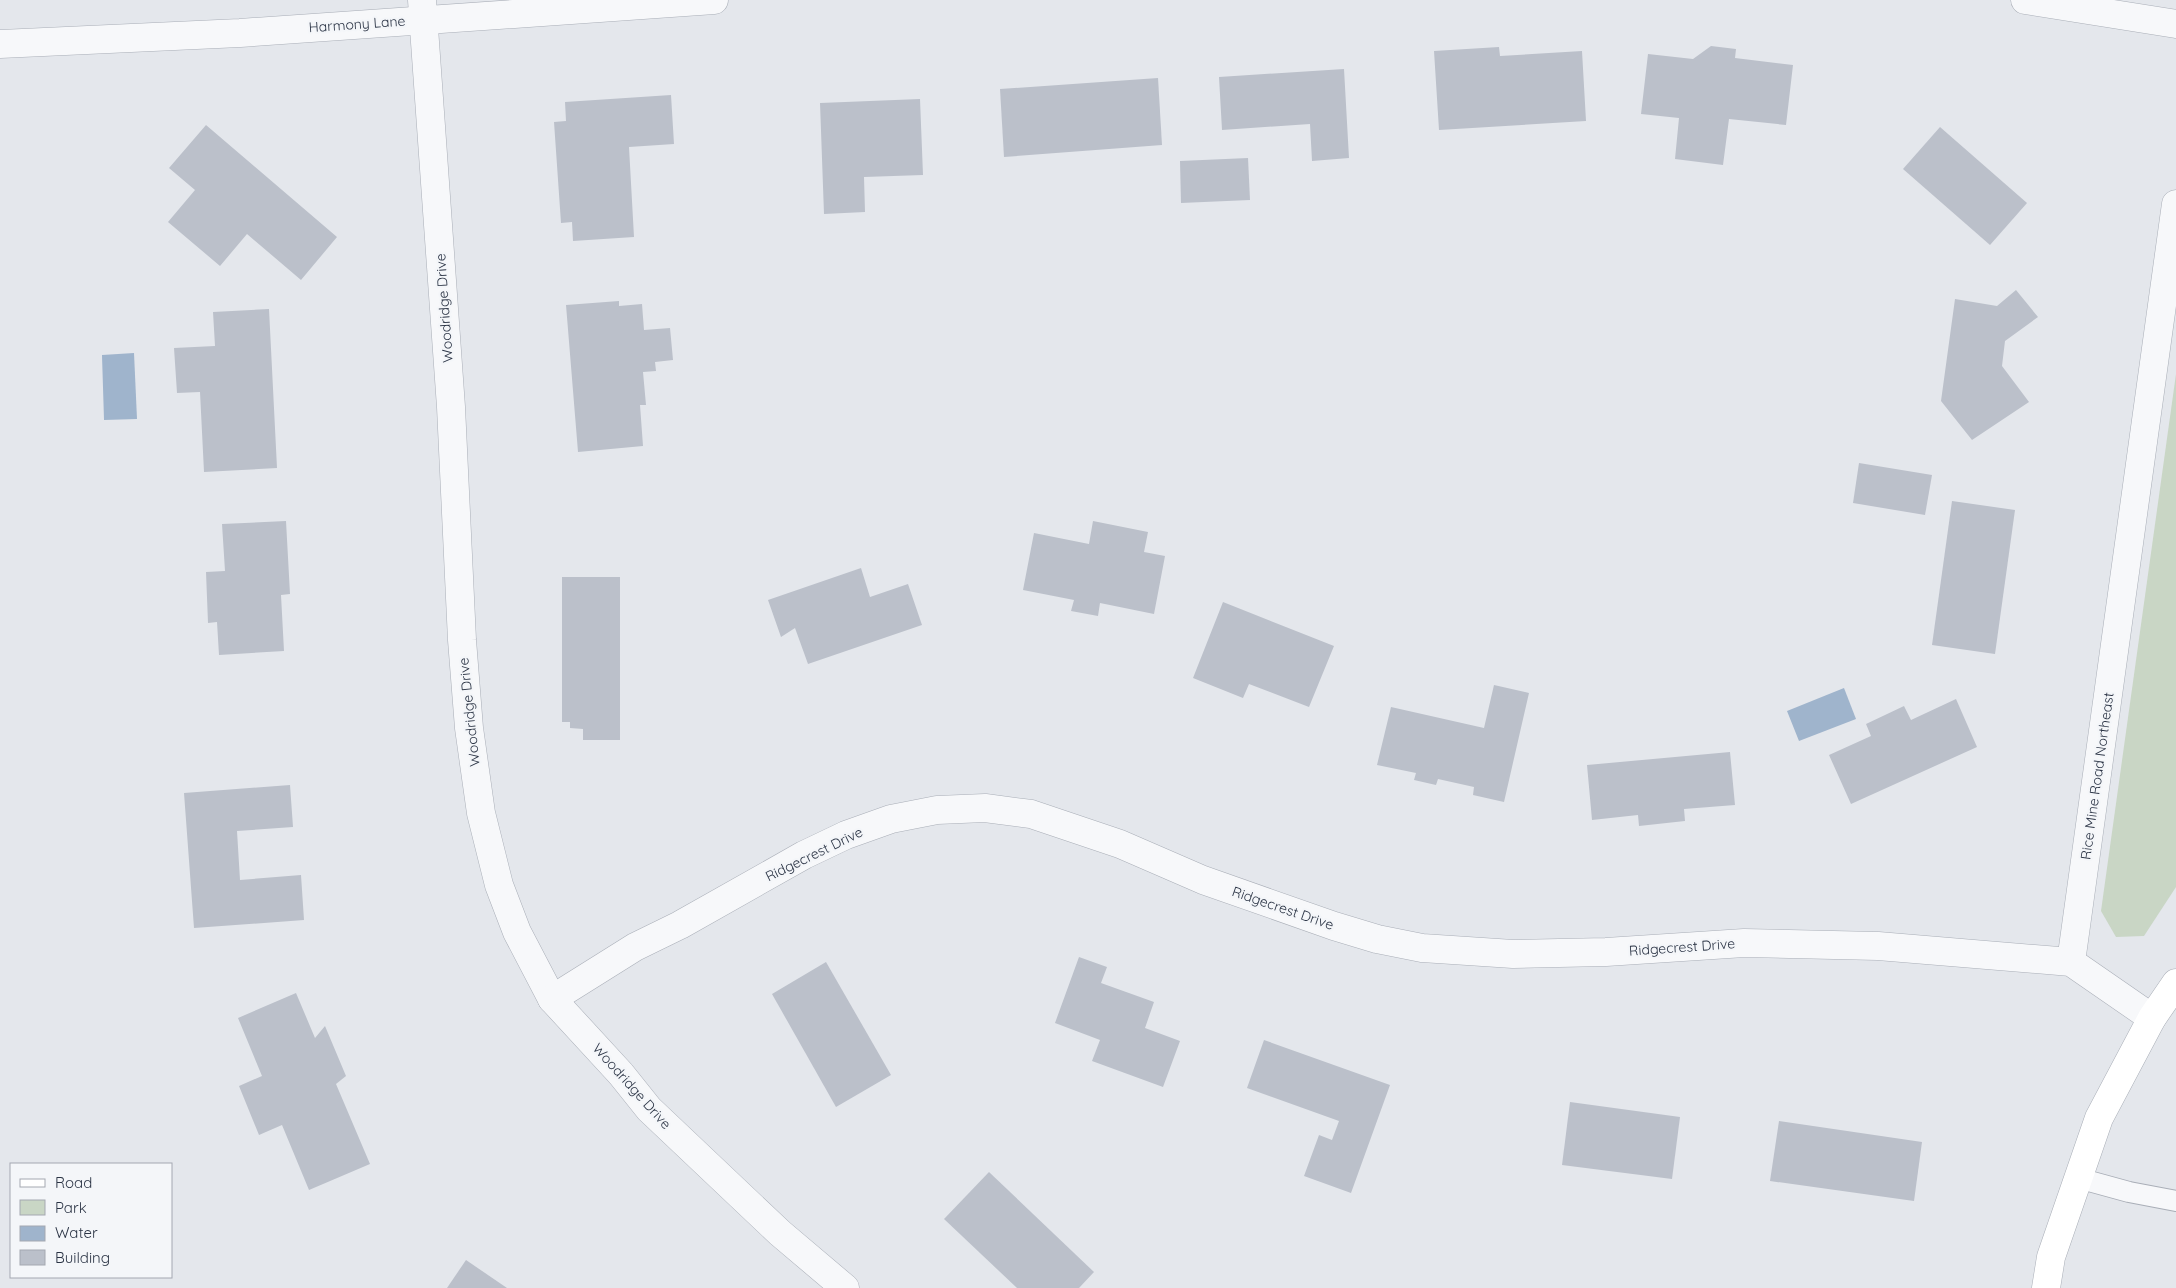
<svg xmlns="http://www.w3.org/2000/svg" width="2176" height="1288" font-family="Quicksand,sans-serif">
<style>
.green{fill:#c9d6c5}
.water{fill:#9fb4cc}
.building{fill:#bbc0ca}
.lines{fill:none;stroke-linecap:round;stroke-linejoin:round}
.lane-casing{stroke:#a9aeb7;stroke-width:22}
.street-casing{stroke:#a9aeb7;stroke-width:29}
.secondary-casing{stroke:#a9aeb7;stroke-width:29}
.lane{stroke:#f7f8fa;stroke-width:20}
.street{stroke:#f7f8fa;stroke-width:28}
.secondary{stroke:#fff;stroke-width:28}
.labels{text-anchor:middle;stroke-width:4.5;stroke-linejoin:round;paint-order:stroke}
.street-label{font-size:14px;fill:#2b3445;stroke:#f4f6f9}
</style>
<rect width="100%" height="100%" fill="#e4e7ec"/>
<path class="green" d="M2176,374V887L2144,936L2116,937L2101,911Z"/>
<g class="water">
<path d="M134,353L137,419L104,420L102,355Z"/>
<path d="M1844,688L1856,719L1799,741L1787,711Z"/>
</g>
<g class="building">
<path d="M1711,46L1736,49L1735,58L1793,65L1786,125L1729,119L1723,165L1675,159L1679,118L1641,114L1648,54L1693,59Z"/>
<path d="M1499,47L1500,56L1582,51L1586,121L1439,130L1434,51Z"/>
<path d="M1344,69L1349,158L1312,161L1310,124L1222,130L1219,77Z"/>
<path d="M1158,78L1162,145L1004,157L1000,89Z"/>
<path d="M671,95L674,144L629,147L634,237L573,241L572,222L561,223L554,122L566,121L565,102Z"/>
<path d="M920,99L923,175L864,177L865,212L824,214L820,103Z"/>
<path d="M206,125L337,237L301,280L247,234L220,266L168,222L195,190L169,168Z"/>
<path d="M1940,127L2027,203L1990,245L1903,169Z"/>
<path d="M1248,158L1250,200L1181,203L1180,161Z"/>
<path d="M2016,290L2038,317L2005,341L2002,366L2029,402L1972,440L1941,401L1955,299L1997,306Z"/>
<path d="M619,301V306L642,304L644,330L670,328L673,360L655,362L656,371L643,372L646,405H640L643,446L578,452L566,305Z"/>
<path d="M269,309L277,468L204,472L200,392L177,393L174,348L215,346L213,312Z"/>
<path d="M1859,463L1932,475L1925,515L1853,503Z"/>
<path d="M1952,501L2015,510L1995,654L1932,645Z"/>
<path d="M286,521L290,594L281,595L284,651L219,655L217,622L208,623L206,572L225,571L222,524Z"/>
<path d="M1093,521L1148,532L1144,552L1165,556L1154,614L1100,603L1098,616L1071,611L1074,600L1023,590L1034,533L1089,544Z"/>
<path d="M861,568L870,597L908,584L922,625L808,664L795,628L781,637L768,600Z"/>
<path d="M562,577H620V740H583V729L570,728V722H562Z"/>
<path d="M1223,602L1334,646L1309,707L1249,684L1243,698L1193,678Z"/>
<path d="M1494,685L1529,693L1504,802L1473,795L1474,787L1438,779L1436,785L1414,780L1416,773L1377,765L1391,707L1484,728Z"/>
<path d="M1956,699L1977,747L1851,804L1829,755L1871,736L1866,724L1904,706L1911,720Z"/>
<path d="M1730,752L1735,805L1684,809L1685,821L1639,826L1638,815L1592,820L1587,765Z"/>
<path d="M290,785L293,827L237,831L240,880L301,875L304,920L194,928L184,793Z"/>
<path d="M1079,957L1107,967L1101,983L1154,1002L1145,1028L1180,1041L1163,1087L1092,1061L1100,1040L1055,1023Z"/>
<path d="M826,962L891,1075L836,1107L772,994Z"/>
<path d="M296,993L315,1038L325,1026L346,1076L336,1084L370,1164L309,1190L282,1125L259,1135L239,1086L262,1076L238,1018Z"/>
<path d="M1264,1040L1390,1085L1351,1193L1304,1176L1319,1135L1332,1140L1339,1121L1247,1088Z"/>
<path d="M1570,1102L1680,1117L1672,1179L1562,1165Z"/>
<path d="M1779,1121L1922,1142L1914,1201L1770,1181Z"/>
<path d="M989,1172L1094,1272L1079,1288H1017L944,1219Z"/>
<path d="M466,1260L507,1288H447Z"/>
</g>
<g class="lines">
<g class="lane-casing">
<path id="lane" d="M2078,1178L2129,1192L2176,1201"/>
</g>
<g class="street-casing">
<g id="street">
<path d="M422,0L451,407L462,640L469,728L481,813L499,885L517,932L552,999L621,1074L649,1109L780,1233L845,1288"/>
<path d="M2025,0L2176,24"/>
<path d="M0,44L240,33L714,0"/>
<path d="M2071,962L2176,204"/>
<path d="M552,999L635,947L680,925L804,855L846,835L891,819L937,810L985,808L1031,814L1120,844L1203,880L1334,926L1377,939L1422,948L1513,954L1606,952L1744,943L1878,946L2071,962L2152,1018"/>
</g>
</g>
<g class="secondary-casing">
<path id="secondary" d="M2046,1288L2051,1257L2099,1118L2152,1018L2176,983"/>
</g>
<use href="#lane" class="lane"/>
<use href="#street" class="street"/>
<use href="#secondary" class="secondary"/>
</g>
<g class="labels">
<g class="street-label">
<text transform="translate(357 24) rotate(-4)" y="5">Harmony Lane</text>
<text transform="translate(444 308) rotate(-94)" y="5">Woodridge Drive</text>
<text transform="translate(469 712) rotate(-96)" y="5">Woodridge Drive</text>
<text transform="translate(2097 776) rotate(-82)" y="5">Rice Mine Road Northeast</text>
<text transform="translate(814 854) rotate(-26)" y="5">Ridgecrest Drive</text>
<text transform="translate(1283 908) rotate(19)" y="5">Ridgecrest Drive</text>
<text transform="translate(1682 947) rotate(-4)" y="5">Ridgecrest Drive</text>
<text transform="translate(632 1086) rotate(48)" y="5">Woodridge Drive</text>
</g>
</g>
<rect x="10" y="1163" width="162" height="115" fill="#f4f6f9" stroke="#a4a8b1"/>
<rect x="20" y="1179" width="25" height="8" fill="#ffffff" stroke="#a4a8b1"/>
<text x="55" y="1188" font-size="15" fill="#2b3445">Road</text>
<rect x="20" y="1200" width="25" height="15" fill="#c9d6c5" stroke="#a4a8b1"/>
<text x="55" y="1213" font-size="15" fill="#2b3445">Park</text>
<rect x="20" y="1226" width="25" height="15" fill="#9fb4cc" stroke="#a4a8b1"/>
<text x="55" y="1238" font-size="15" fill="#2b3445">Water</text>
<rect x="20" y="1250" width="25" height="15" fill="#bbc0ca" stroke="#a4a8b1"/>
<text x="55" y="1263" font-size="15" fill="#2b3445">Building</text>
</svg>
